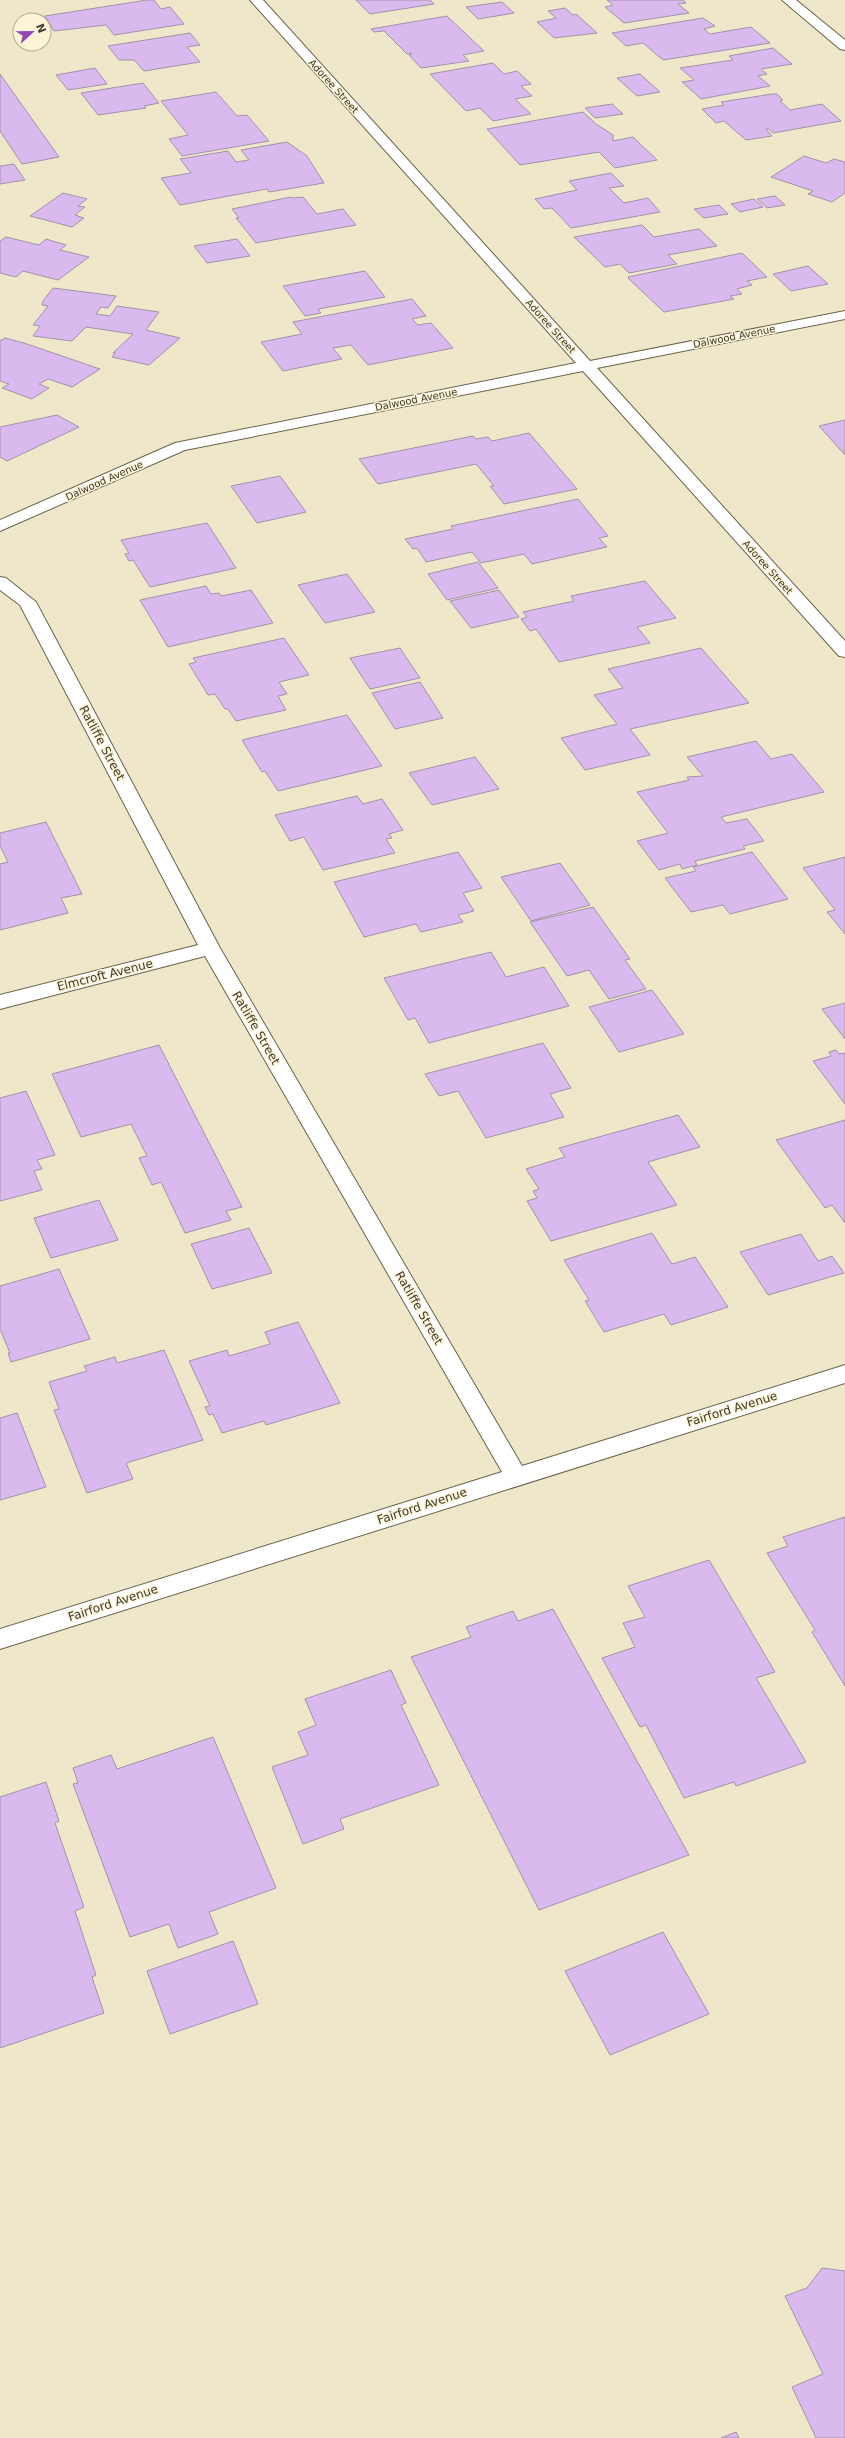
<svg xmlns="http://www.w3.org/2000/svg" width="845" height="2438" font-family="'DejaVu Sans',sans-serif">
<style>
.building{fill:#dabaee;stroke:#a192aa}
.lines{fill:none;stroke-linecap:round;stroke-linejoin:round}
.minor-casing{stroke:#6a634a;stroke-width:2}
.minor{fill:#fff;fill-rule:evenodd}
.labels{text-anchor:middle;stroke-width:3;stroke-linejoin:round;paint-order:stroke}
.far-street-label{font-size:10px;fill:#3e3b2f;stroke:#fdf4d7}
.street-label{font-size:12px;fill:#3e3b2f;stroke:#fdf4d7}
</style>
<rect width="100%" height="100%" fill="#efe7ca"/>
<g class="building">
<path d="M147,0H154L161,9L170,7L184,24L114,35L106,25L54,31L45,16Z"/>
<path d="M356,0H430L434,4L370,14Z"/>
<path d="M607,0H683L686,3L678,4L689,13L624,23L605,7L613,5Z"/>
<path d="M502,2L514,13L478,19L466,7Z"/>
<path d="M565,8L573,15L576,14L597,33L554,38L537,22L556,18L548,11Z"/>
<path d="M447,16L484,51L463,55L469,61L421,68L409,55L412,54L411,53L407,54L384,31L374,32L371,29Z"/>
<path d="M703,18L715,26L704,29L710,34L751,27L770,43L663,60L643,43L626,46L612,33Z"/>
<path d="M190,33L200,45L187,47L200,62L144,71L134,60H119L108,46Z"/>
<path d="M773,48L792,64L761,69L767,74L758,76L770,86L701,99L682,82L694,80L680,68L733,60L729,56Z"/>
<path d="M493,63L504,74L517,71L531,84L521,86L532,96L515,99L531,114L493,121L480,108L466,111L430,74Z"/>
<path d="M95,68L107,84L68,90L56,75Z"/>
<path d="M0,74L59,157L22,164L0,131Z"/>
<path d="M640,74L660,92L637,96L617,78Z"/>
<path d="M143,83L159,103L144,106L146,108L98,115L81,93Z"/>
<path d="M216,92L237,116L247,115L269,141L182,156L169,139L188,135L161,101Z"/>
<path d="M772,94H777L783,100L780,101L790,110L822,104L841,121L773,133L769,129H766L772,136L746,140L724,121L716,123L702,109L724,105L721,102Z"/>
<path d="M612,104L623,114L595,118L585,108Z"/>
<path d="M583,112L596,124L613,135V141L633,137L657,160L615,168L599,152L520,165L487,129Z"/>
<path d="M287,142L307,156L324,183L269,192L267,189L180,205L161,178L191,173L180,159L228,151L236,162L249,160L241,150Z"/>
<path d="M804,156L826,163L834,159L845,162V193L832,202L808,194L813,191L771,177Z"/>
<path d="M14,164L25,180L0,184V166Z"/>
<path d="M611,173L624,186L609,188L624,203L648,198L660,212L571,228L552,208L544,209L535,199L577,190L569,181Z"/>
<path d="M63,193L87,199L78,206L85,207L75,215L84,218L72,227L30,216Z"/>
<path d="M775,196L785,205L767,208L757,199Z"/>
<path d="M291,197L292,198L303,197L317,214L343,209L356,225L256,243L236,218H239L232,209Z"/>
<path d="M754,199L763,207L740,212L731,204Z"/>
<path d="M719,205L728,214L704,218L694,209Z"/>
<path d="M642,225L654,237L699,229L717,246L668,255L677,264L629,273L620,264L605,267L574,237Z"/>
<path d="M6,237L39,245L46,239L66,245L60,250L89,257L58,280L23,271L16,277L0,273V241Z"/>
<path d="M237,239L250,256L207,263L194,246Z"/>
<path d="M742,253L767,277L747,281L752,285L737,289L742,294L730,296L734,299L664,312L629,279L628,277Z"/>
<path d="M808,266L828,284L791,291L773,274Z"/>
<path d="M365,271L385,297L318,309L321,313L305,316L283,286Z"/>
<path d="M53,288L116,296L108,308L101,307L96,314L110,316L117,306L159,312L146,330L180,338L149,365L112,357L115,353H113L133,334L86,327L72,341L33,336L40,326L33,325L48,306L42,305L43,301Z"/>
<path d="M412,299L426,316L412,319L418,325L431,323L453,348L368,365L351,345L333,348L342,359L283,371L261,342L302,334L293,322Z"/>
<path d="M5,338L24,343L100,369L72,387L48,379L39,384L49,388L32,399L2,388L9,384L0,381V341Z"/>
<path d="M57,415L79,427L7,461L0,457V427Z"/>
<path d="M845,420V455L819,426Z"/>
<path d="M529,433L577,489L504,504L490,486H494L476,464L378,484L359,459L473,436L476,439L488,437L492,441Z"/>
<path d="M280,476L306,512L257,523L231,486Z"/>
<path d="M578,499L608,536L599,538L607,547L532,564L524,554L481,563L472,552L426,562L417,548L413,549L405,539L453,529L451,526Z"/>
<path d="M207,523L236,568L150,587L133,560L129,561L125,554L129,553L121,540Z"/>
<path d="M478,562L498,588L447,600L428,574Z"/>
<path d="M347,574L375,612L325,623L298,585Z"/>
<path d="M645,581L676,618L637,627L650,643L559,662L536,629L530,631L521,619L527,617L523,612L574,601L571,596Z"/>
<path d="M206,586L211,594L219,593L221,596L251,590L273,623L168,647L140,600Z"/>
<path d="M499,590L519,617L471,628L450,601Z"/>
<path d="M284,638L309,675L279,682L287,694L278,696L286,710L236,721L228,709H225L215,694L208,695L189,664L196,662L193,658Z"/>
<path d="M400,648L420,678L370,689L350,658Z"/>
<path d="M701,648L749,703L630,729L650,755L585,770L561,738L617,724L594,695L623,688L608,669Z"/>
<path d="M420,682L443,718L395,729L372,693Z"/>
<path d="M347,715L382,766L278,791L265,771L262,772L242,740Z"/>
<path d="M756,741L771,759L792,754L824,792L721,817L726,823L747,819L764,841L743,846L745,849L695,861L697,865L682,869L680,864L659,870L637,841L668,833L637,792L689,780L687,777L703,776L687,757Z"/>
<path d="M475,757L499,789L432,805L409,773Z"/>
<path d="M357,796L363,804L382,799L403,830L389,834L392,838L386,839L395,853L323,870L304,837L290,841L275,815Z"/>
<path d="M46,822L82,894L61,898L68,913L0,930V864L8,862L0,846V833Z"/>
<path d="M458,852L482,888L463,893L474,911L458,915L463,922L421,932L416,924L364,937L334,882Z"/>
<path d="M752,852L788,899L730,914L723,905L691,912L665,878L696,871L693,867Z"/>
<path d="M845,857V934L827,912L835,910L803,868Z"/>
<path d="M560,863L590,905L531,921L501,877Z"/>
<path d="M593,907L630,959L625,960L646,989L609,999L589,970L567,976L530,922Z"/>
<path d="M491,952L506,977L544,967L569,1006L429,1043L415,1018L408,1020L384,978Z"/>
<path d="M652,990L684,1034L619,1052L589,1007Z"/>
<path d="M845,1003V1039L822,1009Z"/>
<path d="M543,1043L571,1088L550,1094L564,1117L486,1138L458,1091L439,1096L425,1074Z"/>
<path d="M159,1045L242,1207L226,1211L231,1220L185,1233L161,1182L152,1185L139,1158L147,1156L131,1124L81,1137L52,1074Z"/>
<path d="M836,1050L839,1054L845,1053V1104L813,1061L831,1056L829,1052Z"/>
<path d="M26,1091L55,1155L37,1160L42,1169L34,1171L42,1190L0,1201V1098Z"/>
<path d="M678,1115L700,1147L648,1162L677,1205L551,1241L527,1201L537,1198L533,1191L539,1189L526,1169L565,1157L559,1148Z"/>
<path d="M845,1120V1223L832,1205L825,1208L776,1140Z"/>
<path d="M99,1200L118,1240L51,1258L34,1218Z"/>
<path d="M249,1228L272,1273L212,1289L191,1244Z"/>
<path d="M652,1233L672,1264L695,1257L728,1307L671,1325L664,1314L604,1332L585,1301L589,1300L564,1260Z"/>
<path d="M801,1234L818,1261L832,1256L844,1273L768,1295L740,1252Z"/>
<path d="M59,1269L90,1339L11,1362L8,1353H10L0,1329V1286Z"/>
<path d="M298,1322L340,1403L266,1425L264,1421L222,1433L213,1414L209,1415L205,1407L210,1406L189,1361L227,1350L229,1356L270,1344L265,1332Z"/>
<path d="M164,1350L203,1440L126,1463L133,1479L87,1493L54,1410L59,1409L49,1382L87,1371L84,1366L115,1357L117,1363Z"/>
<path d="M17,1413L46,1487L0,1500V1418Z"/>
<path d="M845,1517V1686L812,1632L815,1630L767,1553L788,1546L783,1537Z"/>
<path d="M709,1560L775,1672L756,1678L806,1762L736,1786L734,1782L684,1798L646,1725L640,1727L602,1658L635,1647L623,1623L645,1617L628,1586Z"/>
<path d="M553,1609L689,1855L539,1910L411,1657L471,1637L466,1627L513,1611L518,1621Z"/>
<path d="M391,1670L406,1703L401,1705L439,1785L340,1819L344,1829L303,1844L272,1767L308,1755L298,1732L316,1725L305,1699Z"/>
<path d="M213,1737L276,1888L209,1912L218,1934L178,1948L169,1924L130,1937L73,1784L78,1783L73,1768L111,1755L117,1769Z"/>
<path d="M46,1782L59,1821L55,1823L84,1907L75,1911L96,1975L92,1977L104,2013L0,2048V1797Z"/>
<path d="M663,1932L709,2014L610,2055L565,1971Z"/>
<path d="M233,1941L258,2004L170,2034L147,1971Z"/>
<path d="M822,2268L845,2271V2438H816L792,2387L823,2374L785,2296L807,2288Z"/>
<path d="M736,2432L739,2438H721Z"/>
</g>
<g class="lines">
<g class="minor-casing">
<g id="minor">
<path d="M250,0H263L590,361L845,311V319L597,368L845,641V657L839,656L583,371L185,450L0,531V520L175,443L576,363Z"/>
<path d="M782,0H796L845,40V50L840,49Z"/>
<path d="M0,577L6,578L36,602L220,948L522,1466L845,1365V1383L0,1649V1629L502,1472L205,956L0,1009V995L198,945L20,605L0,590Z"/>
</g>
</g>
<use href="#minor" class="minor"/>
</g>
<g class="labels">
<g class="far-street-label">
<text transform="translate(334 86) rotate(48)" y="4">Adoree Street</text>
<text transform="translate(551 326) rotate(48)" y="4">Adoree Street</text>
<text transform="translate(734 336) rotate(-11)" y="4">Dalwood Avenue</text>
<text transform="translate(416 399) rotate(-11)" y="4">Dalwood Avenue</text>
<text transform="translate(104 480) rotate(-24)" y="4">Dalwood Avenue</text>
<text transform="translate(768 567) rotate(48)" y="4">Adoree Street</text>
</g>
<g class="street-label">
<text transform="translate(102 743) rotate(62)" y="4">Ratliffe Street</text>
<text transform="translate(105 975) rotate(-14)" y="4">Elmcroft Avenue</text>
<text transform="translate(256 1028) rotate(60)" y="4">Ratliffe Street</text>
<text transform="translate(419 1308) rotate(60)" y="4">Ratliffe Street</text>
<text transform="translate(732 1409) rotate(-17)" y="4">Fairford Avenue</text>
<text transform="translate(422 1506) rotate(-18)" y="4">Fairford Avenue</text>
<text transform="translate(113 1603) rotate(-18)" y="4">Fairford Avenue</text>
</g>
</g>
<g transform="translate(32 32) rotate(68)"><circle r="19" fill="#fdf4d7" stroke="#b1aa94"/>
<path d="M0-3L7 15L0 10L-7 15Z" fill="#9146b8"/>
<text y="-6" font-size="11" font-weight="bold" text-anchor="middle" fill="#3e3b2f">N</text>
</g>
</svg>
